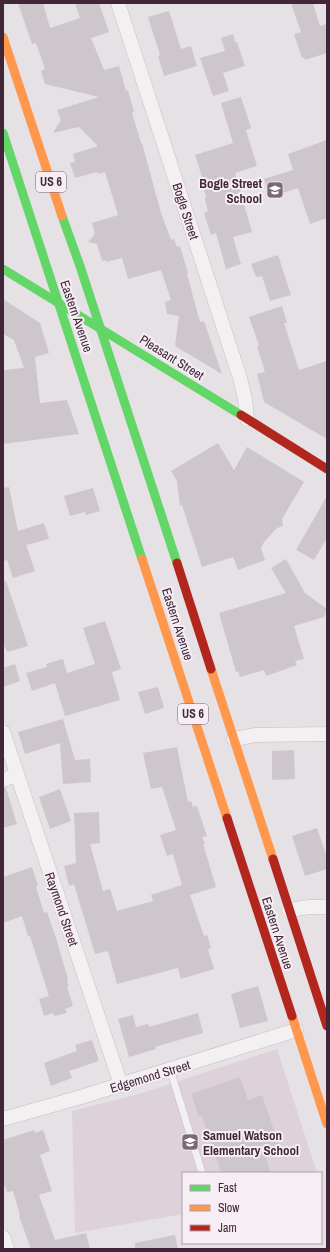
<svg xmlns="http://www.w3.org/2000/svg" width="330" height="1252" font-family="'Archivo Narrow',sans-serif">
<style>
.built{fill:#ddd2da}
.building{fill:#cdc7cc}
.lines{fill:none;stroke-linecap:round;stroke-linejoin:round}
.lane-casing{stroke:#c4bfc3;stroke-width:8}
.street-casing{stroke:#c4bfc3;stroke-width:15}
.lane{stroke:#f3f0f2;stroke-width:7}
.street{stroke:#f3f0f2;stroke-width:14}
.fast{stroke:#63d668;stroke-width:9}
.slow{stroke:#ff974d;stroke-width:9}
.jam{stroke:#b3261e;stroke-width:9}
.labels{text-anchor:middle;stroke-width:4;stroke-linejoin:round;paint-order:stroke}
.shield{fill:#f6eef4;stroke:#776270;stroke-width:1}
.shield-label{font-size:12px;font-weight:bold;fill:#412638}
.poi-label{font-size:13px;font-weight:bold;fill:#412638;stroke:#f6eef4;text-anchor:end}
.street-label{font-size:13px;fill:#412638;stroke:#f6eef4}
</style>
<rect width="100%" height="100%" fill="#e6e1e5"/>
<path class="built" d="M277,1049L317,1173H183V1214L75,1233L72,1111L139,1094Z"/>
<g class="building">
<path d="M18,3H43L50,28L80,18L75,3H99L109,32L91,38L104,70L119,66L126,91L128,90L134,112L132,113L141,143H142L161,213L171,240L174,239L177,247L180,246L188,273L187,274L200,322L204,321L222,374L175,346L179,316L167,314L165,302L171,300L161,270L128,279L122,258L106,262V260L102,261L97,244L88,242L95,234L92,223L118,215L105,172L98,174L97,172L75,178L70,163L75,162L73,154L98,146L79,127L53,133L61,120L57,110L99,97L45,84L41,71L45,69L36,43L32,44Z"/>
<path d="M291,3H313L320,26L327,24V53L305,60L304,57L302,58L294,34L301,32Z"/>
<path d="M169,11L181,49L191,46L197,66L164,76L158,56L160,55L148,17Z"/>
<path d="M233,34L235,42H237L245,66L223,73L229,91L213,96L200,58L225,51L221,38Z"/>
<path d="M241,97L251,128L246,130L257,166L235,173L252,232L233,237L241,264L226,269L216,233L211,235L204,213L208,211L205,199L206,196L202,184L204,183L195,155L233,143L221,103Z"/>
<path d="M327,140V218L310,224L298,188L270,197L264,179L293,170L288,154Z"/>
<path d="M278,255L291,295L270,301L262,276L256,277L251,264Z"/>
<path d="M3,299L40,323L49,353L35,357L40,403L67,400L79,434L3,444V370L24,368L14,340L3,334Z"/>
<path d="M282,306L287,323H284L299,370L327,361V439L264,402L257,374L265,372L257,346L259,345L249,317Z"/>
<path d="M218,443L234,470L247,447L304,482L282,519L283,526L277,528L264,542L261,548L265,560L238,570L233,557L202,567L182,505L180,506L177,481L171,471Z"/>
<path d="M9,487L18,531L44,523L49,539L26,545L35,571L13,578L7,560L3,561V488Z"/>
<path d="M93,488L100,511L86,515L85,512L70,516L64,496Z"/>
<path d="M327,496V538L314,560L296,550Z"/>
<path d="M286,559L305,593L327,609L324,617L294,626L304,659L295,661L297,665L266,676L264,670L240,677L238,671L236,672L219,613L286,593L271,568Z"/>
<path d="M3,581H6L28,646L7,652L3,642Z"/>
<path d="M105,621L121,669L112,672L120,700L65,716L55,683L32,691L26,673L47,667L46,664L63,659L67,673L95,664L83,628Z"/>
<path d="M15,664L20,681L3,687V668Z"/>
<path d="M158,687L164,708L145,714L138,692Z"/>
<path d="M63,719L75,760L90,759L91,782L63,784L60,743L25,754L18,732Z"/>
<path d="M177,747L188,802L191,801L193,807L197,806L207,836L202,837L205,844H203L216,887L190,895L204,936L207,935L211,948L208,949L214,969L181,979L178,968L117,984L108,951L95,954L74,884L69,886L64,866L76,863L74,813L99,812L100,843L90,844L103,891L110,889L117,911L153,901L151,895L182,885L173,854L167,856L160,835L176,830L163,790L162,787L151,789L143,753Z"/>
<path d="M294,750L295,779L272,780V751Z"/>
<path d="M3,788H6L17,824L3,828Z"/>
<path d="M60,789L71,821L50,829L39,797Z"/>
<path d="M317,828L327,857V869L305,876L292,836Z"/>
<path d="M32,867L38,886L36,887L44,913L47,912L56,938L68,979L67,980L69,987H67L73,1006L65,1009L67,1013L54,1016L53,1013L44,1016L39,999L49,996L30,936H28L22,916L3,923V877Z"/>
<path d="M258,986L268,1021L240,1028L231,994Z"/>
<path d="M198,1013L203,1033L155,1047L156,1049L129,1057L118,1019L133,1015L136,1027L148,1024L149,1027Z"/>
<path d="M92,1040L99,1061L69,1071L72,1078L51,1086L44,1063L77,1051L75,1045Z"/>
<path d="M240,1077L248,1100L262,1095L280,1148L264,1153L271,1173H221L202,1116L199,1117L191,1094Z"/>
<path d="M34,1130L35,1133L43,1130L50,1151L40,1155L52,1191L39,1195L55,1240L86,1233L90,1249H31L19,1216L20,1215L13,1191L7,1192L3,1182V1140Z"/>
<path d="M175,1235L178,1249H135V1243Z"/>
</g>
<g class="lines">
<g class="lane-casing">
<path id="lane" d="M170,1069L202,1173"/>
</g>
<g class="street-casing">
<g id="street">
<path d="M118,3L240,378L245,399L247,419"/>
<path d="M3,732L121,1085"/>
<path d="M234,739L256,735L327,734"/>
<path d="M3,780L17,775"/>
<path d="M289,910L309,907H327"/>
<path d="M3,1119L81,1097L296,1030"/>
<path d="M3,1237L7,1249"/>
</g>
</g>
<use href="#lane" class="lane"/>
<use href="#street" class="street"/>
<g class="fast">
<path d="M3,133L142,559"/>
<path d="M62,216L80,266L177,563"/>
<path d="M3,269L241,415"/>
</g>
<g class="slow">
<path d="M3,37L62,216"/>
<path d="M142,559L227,818"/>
<path d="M211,669L273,859"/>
<path d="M292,1016L327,1124"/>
</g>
<g class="jam">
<path d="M241,415L327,469"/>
<path d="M177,563L211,669"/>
<path d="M227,818L292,1016"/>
<path d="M273,859L327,1026"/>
</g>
</g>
<defs>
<g id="school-square" transform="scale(0.9)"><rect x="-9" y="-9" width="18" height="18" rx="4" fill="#7b6775" stroke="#f6eef4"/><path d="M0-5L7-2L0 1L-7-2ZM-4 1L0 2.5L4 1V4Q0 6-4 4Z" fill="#fff"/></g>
</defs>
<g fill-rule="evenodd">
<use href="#school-square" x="275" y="190"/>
<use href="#school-square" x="190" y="1142"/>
</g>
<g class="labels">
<g class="shield">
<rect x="36" y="172" width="30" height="20" rx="3"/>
<rect x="178" y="704" width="30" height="20" rx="3"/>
</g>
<g class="shield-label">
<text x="51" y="186">US 6</text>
<text x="193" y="718">US 6</text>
</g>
<g class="poi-label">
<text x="262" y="188">Bogle Street<tspan x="262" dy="15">School</tspan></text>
<text x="203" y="1140" text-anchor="start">Samuel Watson<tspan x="203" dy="15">Elementary School</tspan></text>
</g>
<g class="street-label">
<text transform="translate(186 211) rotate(72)" y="5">Bogle Street</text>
<text transform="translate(77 316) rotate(71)" y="5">Eastern Avenue</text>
<text transform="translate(172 357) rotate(32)" y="5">Pleasant Street</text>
<text transform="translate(178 624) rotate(72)" y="5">Eastern Avenue</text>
<text transform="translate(62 909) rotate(71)" y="5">Raymond Street</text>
<text transform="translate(278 933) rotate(72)" y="5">Eastern Avenue</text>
<text transform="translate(150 1076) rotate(-17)" y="5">Edgemond Street</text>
</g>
</g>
<rect width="330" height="1252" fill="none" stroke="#412638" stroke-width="8"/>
<rect x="182" y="1172" width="140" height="72" fill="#f6eef4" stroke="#ae9ea9"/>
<rect x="190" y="1185" width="20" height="6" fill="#63d668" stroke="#ae9ea9"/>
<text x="218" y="1192" font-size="12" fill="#412638">Fast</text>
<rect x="190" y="1205" width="20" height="6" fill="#ff974d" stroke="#ae9ea9"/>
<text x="218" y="1212" font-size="12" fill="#412638">Slow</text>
<rect x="190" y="1225" width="20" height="6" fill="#b3261e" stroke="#ae9ea9"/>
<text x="218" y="1232" font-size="12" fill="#412638">Jam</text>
</svg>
